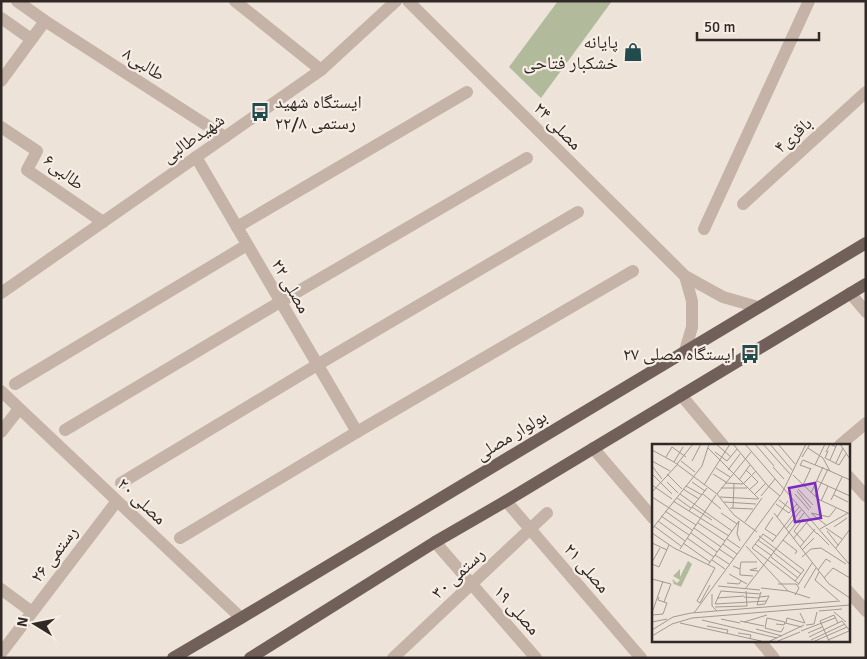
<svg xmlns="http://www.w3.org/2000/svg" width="867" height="659" font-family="Signika,'Noto Naskh Arabic',sans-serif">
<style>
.park{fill:#b1ba9b}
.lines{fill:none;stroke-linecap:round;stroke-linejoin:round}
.minor{stroke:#c4b3a6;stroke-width:12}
.major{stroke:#716059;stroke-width:12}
.labels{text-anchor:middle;stroke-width:4.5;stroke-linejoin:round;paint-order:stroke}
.poi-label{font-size:18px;fill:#312926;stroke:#f6ede4;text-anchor:end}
.street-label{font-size:18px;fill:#312926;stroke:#f6ede4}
.inset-road{fill:none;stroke:#a29991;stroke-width:1}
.view{fill:#7b2cbf;fill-opacity:0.15;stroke:#7b2cbf;stroke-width:2.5}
.inset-edge{fill:none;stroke:#312926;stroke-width:2.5}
</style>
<rect width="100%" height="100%" fill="#ede3d9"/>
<path class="park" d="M558,1H612L541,98L509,67Z"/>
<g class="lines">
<g class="minor">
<path d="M17,1L45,21L225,137"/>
<path d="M235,1L321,70"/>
<path d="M408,1L685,276L723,297L758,307"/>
<path d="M1,18L31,39"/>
<path d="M1,81L45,21"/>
<path d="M1,127L37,151L27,170L103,222"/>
<path d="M196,157L357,432"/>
<path d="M743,204L866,92"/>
<path d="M237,227L467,92"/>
<path d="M704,229L809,1"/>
<path d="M1,293L321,70L396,1"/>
<path d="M850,293L866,312"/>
<path d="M685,351L692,327V301L685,276"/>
<path d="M15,384L247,245"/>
<path d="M1,391L241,618"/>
<path d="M681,395L723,445"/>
<path d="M65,430L280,302L527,158"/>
<path d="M1,432L19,409"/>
<path d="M840,445L866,423"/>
<path d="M593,448L653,518"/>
<path d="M848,476L866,496"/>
<path d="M121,483L317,365L578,212"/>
<path d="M506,501L641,658"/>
<path d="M180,538L357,432L633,271"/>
<path d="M435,542L536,658"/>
<path d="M1,589L32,612"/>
<path d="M848,591L866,611"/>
<path d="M759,640L774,658"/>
<path d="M1,653L117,501"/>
<path d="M393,658L547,513"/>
</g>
<g class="major">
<path d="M173,658L241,618L866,243"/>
<path d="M250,658L435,542L506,501L866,284"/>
</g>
</g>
<defs>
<g id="shop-bare" transform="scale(1.5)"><path d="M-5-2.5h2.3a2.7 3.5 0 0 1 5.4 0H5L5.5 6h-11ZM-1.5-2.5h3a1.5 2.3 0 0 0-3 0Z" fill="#214b4d" stroke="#f6ede4" stroke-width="2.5" paint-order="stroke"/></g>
<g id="bus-bare" transform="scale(1.5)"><path d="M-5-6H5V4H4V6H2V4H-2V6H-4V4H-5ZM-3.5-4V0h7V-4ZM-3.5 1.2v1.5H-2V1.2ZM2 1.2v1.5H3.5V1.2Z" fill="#214b4d" stroke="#f6ede4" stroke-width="2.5" paint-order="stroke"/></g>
</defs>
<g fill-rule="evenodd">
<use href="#shop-bare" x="633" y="52"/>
<use href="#bus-bare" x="260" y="112"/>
<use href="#bus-bare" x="750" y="354"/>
</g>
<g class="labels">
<g class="poi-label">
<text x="618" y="48">پایانه<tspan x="618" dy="21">خشکبار فتاحی</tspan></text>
<text x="275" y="108" text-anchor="start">ایستگاه شهید<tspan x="275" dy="21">رستمی ۲۲/۸</tspan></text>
<text x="735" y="360">ایستگاه مصلی ۲۷</text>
</g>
<g class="street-label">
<text transform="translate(144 64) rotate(33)" y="6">طالبی۸</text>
<text transform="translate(558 126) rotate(45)" y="6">مصلی ۲۴</text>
<text transform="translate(793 135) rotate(-42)" y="6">باقری۴</text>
<text transform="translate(193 138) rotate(-35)" y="6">شهیدطالبی</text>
<text transform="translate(64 172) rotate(38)" y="6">طالبی۶</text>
<text transform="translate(291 286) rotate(60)" y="6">مصلی ۲۲</text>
<text transform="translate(511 435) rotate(-31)" y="6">بولوار مصلی</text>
<text transform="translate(142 501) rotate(43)" y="6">مصلی ۲۰</text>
<text transform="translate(54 554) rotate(-53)" y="6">رستمی ۲۶</text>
<text transform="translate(587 568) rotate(49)" y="6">مصلی ۲۱</text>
<text transform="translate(458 573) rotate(-43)" y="6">رستمی ۳۰</text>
<text transform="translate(517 610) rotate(48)" y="6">مصلی ۱۹</text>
</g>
</g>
<g transform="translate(652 444)">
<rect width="198" height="198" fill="#ede3d9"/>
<path d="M36,117L40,120L29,143L22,140L20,135L25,139L28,136L21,132L28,125V133Z" fill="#b1ba9b"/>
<path class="inset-road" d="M64,0L79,13M81,0L116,42M93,0L198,121M103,0L122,22M111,0L138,30M118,0L140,26M126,0L143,20M188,0L198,15M56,4L107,55M156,4L171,14L178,27L198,36M0,6L22,18L65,50L82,71L105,88M176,7L173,14L187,21L194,10M63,8L75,17L85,5M174,8L178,0L184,3M14,13L20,3L34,13M150,13L158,0M178,16L185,0M0,17L18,27M29,17L43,28M40,17L49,0M22,18L31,3M184,19L191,4M25,20L41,0M163,21L173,0M0,22L10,35M121,23L132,35M64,24L78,33M159,25L148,21L151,16L178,27M76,26L88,10M94,26L106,38L97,46M0,30L20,50M15,30L30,45M61,30L74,38M141,31L166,55L198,70M87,36L98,21M165,37L198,52M15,38L26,49M40,38L53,47M73,39L91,40L104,27M0,41L20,55M52,41L78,0M151,41L159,24M34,42L50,51M116,42L128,52M69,44H95M31,45L47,55M146,45L161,61M145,47L159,64M0,48L25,21M159,49L171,23M28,50L80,87M51,50L69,65M65,50L99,8M143,50L157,66M102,51L114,39M182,51L196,58M109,52L123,35M163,52L176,25M0,53L44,81M68,53L106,55M25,54L39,64M127,56L140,66M179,56L190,33M21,57L77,92M169,57L176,42M72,58L104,60M124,60L137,69L145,60M40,63L60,76M78,64L101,65M81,64L82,39M13,67L40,86M37,67L55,44M69,69L85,80M122,69L177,140L198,154M159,69L177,73L184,64M160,70L174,81M9,72L37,91M121,73L113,85L124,92M125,73L136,57M6,77L33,97M87,77L85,90L88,97M93,78L110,54M46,79L73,97M2,82L29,102M182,83L195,74M42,84L69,103M174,84L190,95M0,85L50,22L57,0M134,85L149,66M168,85L196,69M175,87L186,101M0,89L22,104L63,124L45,157L48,159L58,141M39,89L65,108M165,89L177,101M107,92L152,126L143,137M35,94L62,113M75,95L88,104M141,95L156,77M106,96L123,108M131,96L145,107L143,110M121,97L111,90L100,104L147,140M120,98L147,63M152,98L142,87L151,75L165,90M0,99L15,106M31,99L58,118M71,100L85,110M103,100L120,112M94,102L136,147M148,103L163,85M184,104L198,85M28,105L64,51M67,105L82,115M150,106L162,94M122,109L149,130M63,111L77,120M119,113L146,134M150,113L159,105L169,104L194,120M60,116L73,125M0,118L8,104M0,120L7,123L17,101M56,121L87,77M81,122L88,125L89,118H105M105,124L98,126L106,127M88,125V131L101,132M166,126L174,115L179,118M167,128L163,136L186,156M77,130L95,140M172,134L181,124L198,134M0,135L19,140L12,158M75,139L87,140L89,137M126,140H144L147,144L143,151M146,141L160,119M66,142L108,146M109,144L136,147L158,154M152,144L164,124M93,145L152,69M60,150V162L65,167M108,150L69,147L63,160L115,157M92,153L107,154M107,153L117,152L113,160L105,161L109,148M65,154L92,152M63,163L95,162L94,147M1,166L11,137M167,167L190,165M182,168L194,178M42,169L130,49L154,0M0,171L11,170L15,159L6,156L7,153M69,175L88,179M50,176L125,194M88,177L112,182M0,178L15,175M92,178L115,171M28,179L109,197M133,179L150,183M134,179L135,174L153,179L148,169M124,180L132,181L133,178L115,174L113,184L129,188L132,183M154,181L162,180L165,168M55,182L76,186L75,189M104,185L130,192M0,186L21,173L39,169L188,157M149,187L183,174M86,189L99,191L98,195M156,189L170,183M0,192L20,180L40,174L198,161M157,193L190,177L198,187M159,196L193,180M176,196L197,187M118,197L152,181M126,197L148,188M163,197L195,183M177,197L168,177L182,171L186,179"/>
<path class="view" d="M163,39L169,74L143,78L137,44Z"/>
<rect width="198" height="198" class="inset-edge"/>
</g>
<rect width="867" height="659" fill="none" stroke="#312926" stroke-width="5"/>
<g transform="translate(35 624) rotate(280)" stroke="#f6ede4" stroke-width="4" paint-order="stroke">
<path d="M0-4L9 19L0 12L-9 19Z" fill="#312926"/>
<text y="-8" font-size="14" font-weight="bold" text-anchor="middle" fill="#312926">N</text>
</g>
<path d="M697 32v8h122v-8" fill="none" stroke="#312926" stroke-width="2.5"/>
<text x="704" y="32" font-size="15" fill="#312926" stroke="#f6ede4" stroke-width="4" paint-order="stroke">50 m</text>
</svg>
